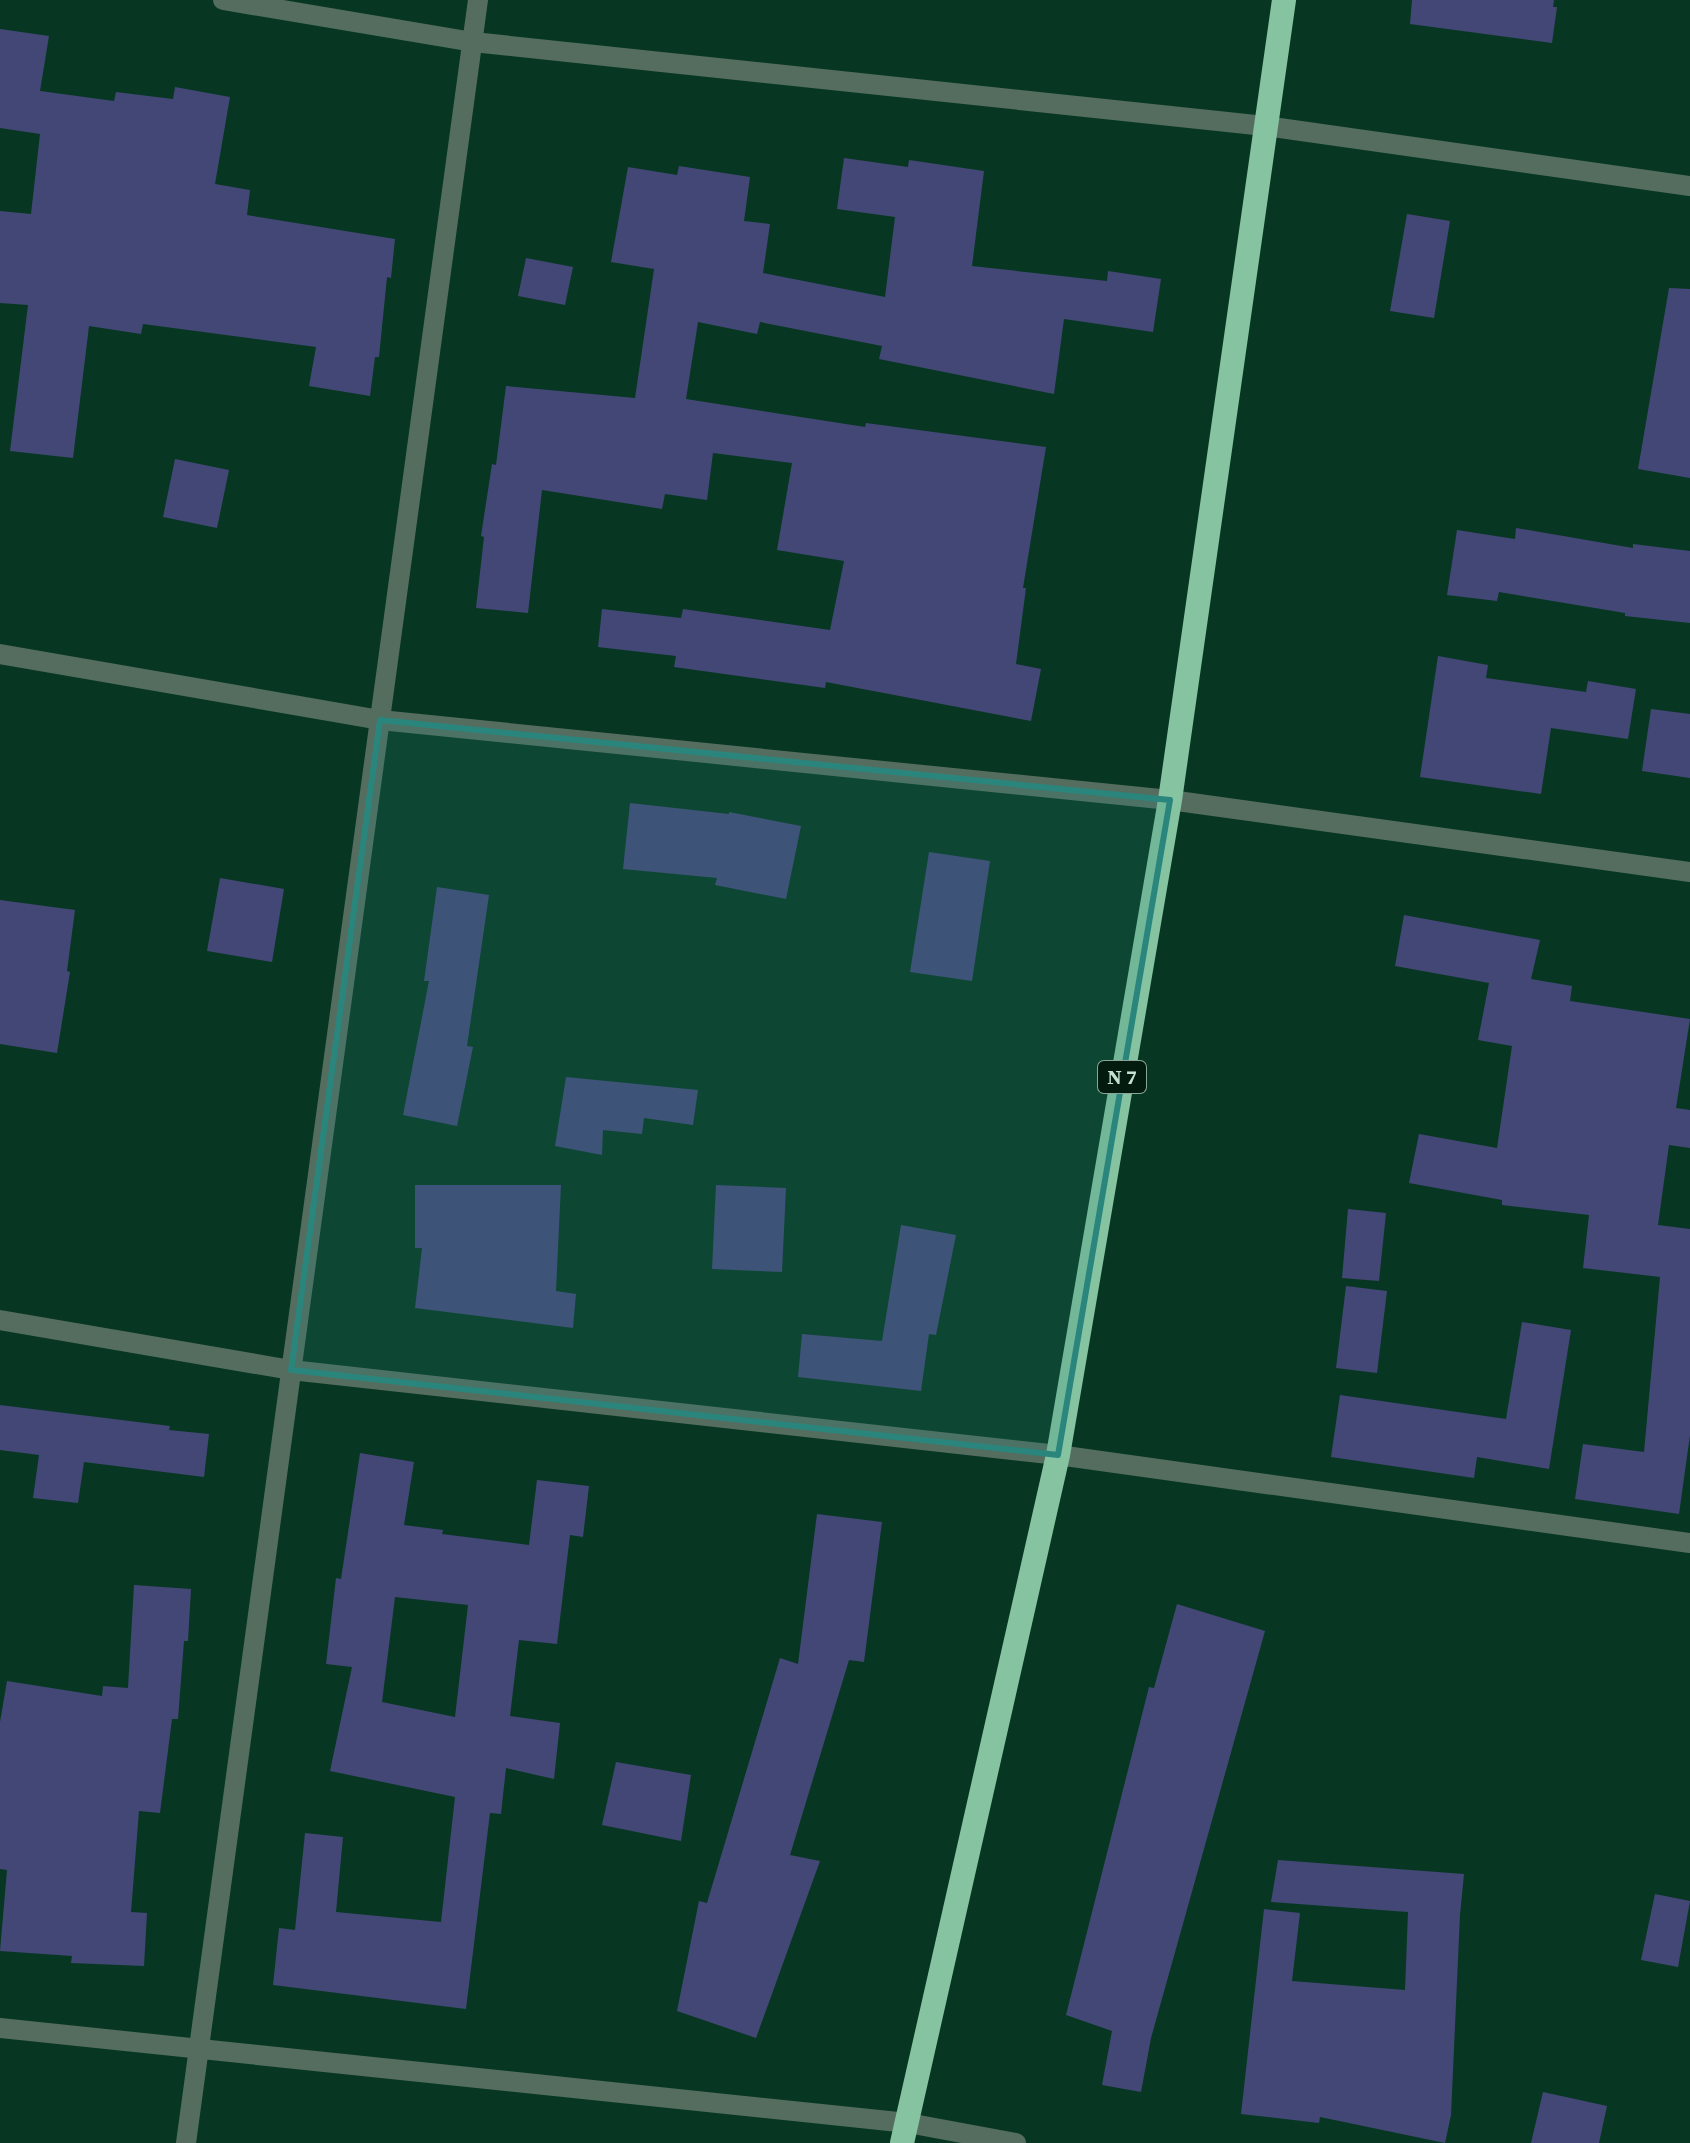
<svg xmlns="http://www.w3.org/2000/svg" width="1690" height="2143" font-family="'Source Serif 4',serif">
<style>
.building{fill:#434776;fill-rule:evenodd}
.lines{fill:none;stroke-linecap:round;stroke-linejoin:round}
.street{stroke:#556d5f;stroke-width:20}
.highway{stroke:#86c3a1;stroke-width:24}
.marked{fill:#2a867d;fill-opacity:0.2;stroke:#2a867d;stroke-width:6;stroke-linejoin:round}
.labels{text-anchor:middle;stroke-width:6;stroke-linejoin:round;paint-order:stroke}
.shield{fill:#031b0f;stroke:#8aa696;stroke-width:2}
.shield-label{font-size:20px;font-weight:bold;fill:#c4e2d0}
</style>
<rect width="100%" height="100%" fill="#073722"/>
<g class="building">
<path d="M1412,0H1554L1553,7H1557L1552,43L1410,24Z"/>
<path d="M0,29L49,36L40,91L114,101L116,92L173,99L175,87L230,97L215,184L250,190L247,215L395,239L391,278L387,277L379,357H375L370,396L309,386L316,347L143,324L141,334L89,326L73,458L10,451L28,305L0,303V211L31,214L40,134L0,128Z"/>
<path d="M844,158L908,167L909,160L984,171L972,266L1107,281L1108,271L1161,279L1153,332L1064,319L1054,394L879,359L882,346L760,322L757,334L698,322L686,399L865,427L866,423L1046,447L1023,588H1026L1016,664L1041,669L1031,721L826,682L825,688L674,667L676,656L598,647L602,609L681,618L683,609L830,630L844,561L777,550L792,463L713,453L707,500L665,494L662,509L542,490L528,613L476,608L484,537L481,536L492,464L496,465L506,386L635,398L654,269L611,262L628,167L677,175L679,166L750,177L744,221L770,224L763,273L885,297L895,217L837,209Z"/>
<path d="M1407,214L1450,221L1434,318L1390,311Z"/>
<path d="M526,258L573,267L565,305L518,296Z"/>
<path d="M1669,288L1690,289V478L1638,469Z"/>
<path d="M175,459L229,470L217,528L163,517Z"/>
<path d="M1516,528L1633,548V544L1690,551V623L1625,616V613L1499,592L1497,601L1447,595L1457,530L1515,539Z"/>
<path d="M1438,656L1488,665L1486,678L1586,692L1588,681L1636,689L1628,739L1551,728L1541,794L1420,777Z"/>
<path d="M1651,709L1690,714V778L1642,771Z"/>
<path d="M630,803L729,814V812L801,826L786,899L715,885L717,878L623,869Z"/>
<path d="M929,852L990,861L972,981L910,972Z"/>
<path d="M220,878L284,889L272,962L207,951Z"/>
<path d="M437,887L489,895L467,1046L473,1047L457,1126L403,1115L429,981H424Z"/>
<path d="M0,900L75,910L67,971L70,972L57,1053L0,1044Z"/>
<path d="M1404,915L1540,940L1531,979L1572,986L1570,1001L1690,1019L1676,1108L1690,1110V1148L1669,1145L1658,1225L1690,1229V1435L1679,1514L1575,1499L1583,1444L1644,1452L1660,1277L1583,1268L1589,1215L1502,1205V1200L1409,1183L1419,1134L1497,1148L1512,1046L1478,1040L1489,983L1395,966Z"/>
<path d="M566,1077L698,1090L693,1125L644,1118L642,1134L603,1130L602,1155L555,1146Z"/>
<path d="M415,1185H561L556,1291L576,1294L573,1328L415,1308L422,1248H415Z"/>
<path d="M716,1185L786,1188L782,1272L712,1269Z"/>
<path d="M1348,1209L1386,1213L1379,1281L1342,1278Z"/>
<path d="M901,1225L956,1235L936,1335L929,1334L921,1391L798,1377L802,1334L882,1341Z"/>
<path d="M1346,1286L1387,1291L1377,1373L1336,1368Z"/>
<path d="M1522,1322L1571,1330L1549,1469L1477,1457L1474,1478L1331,1457L1340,1395L1506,1419Z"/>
<path d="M0,1405L170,1426L169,1430L209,1434L204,1477L84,1462L78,1503L33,1498L39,1455L0,1450Z"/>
<path d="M360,1453L414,1462L404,1525L443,1530L442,1534L529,1545L537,1480L589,1486L583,1537L570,1535L557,1644L519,1640L510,1716L560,1723L554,1779L506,1768L501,1814L490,1813L466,2009L273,1985L279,1928L295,1930L305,1833L343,1837L336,1912L441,1922L455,1797L330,1771L352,1667L326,1664L336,1578L341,1579ZM395,1597L468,1605L455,1717L382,1702Z"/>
<path d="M817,1514L882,1522L864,1662L849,1660L790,1855L820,1861L756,2038L677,2011L699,1901L707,1903L780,1658L798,1664Z"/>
<path d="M134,1585L191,1589L188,1641H184L178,1719H172L160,1813L139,1811L131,1912L147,1913L144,1966L71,1963L72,1956L0,1951L7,1870L0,1869V1722L7,1681L102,1696L103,1686L128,1688Z"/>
<path d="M1177,1604L1265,1631L1151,2038L1141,2092L1102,2085L1112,2031L1066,2015L1149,1687L1154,1688Z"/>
<path d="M616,1762L691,1775L681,1841L602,1825Z"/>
<path d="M1278,1860L1464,1874L1460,1915L1451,2115L1445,2143L1320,2117L1319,2123L1241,2114L1264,1909L1300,1913L1292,1981L1405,1990L1408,1912L1271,1902Z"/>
<path d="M1655,1894L1690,1901L1678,1967L1641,1960Z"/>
<path d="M1543,2092L1607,2106L1599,2143H1531Z"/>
</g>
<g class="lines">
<g class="street">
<path d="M223,0L473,42L1265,126L1690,186"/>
<path d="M0,654L380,720L1170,800L1690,872"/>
<path d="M0,1320L291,1370L1058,1455L1690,1543"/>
<path d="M0,2028L908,2123L1016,2143"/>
<path d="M186,2143L478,0"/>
</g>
<path class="highway" d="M902,2143L1058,1455L1170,800L1284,0"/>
</g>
<path class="marked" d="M380,720L1170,800L1058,1455L291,1370Z"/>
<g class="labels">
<rect class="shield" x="1098" y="1061" width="48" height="32" rx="6"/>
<g class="shield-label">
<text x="1122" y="1084">N 7</text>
</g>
</g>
</svg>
